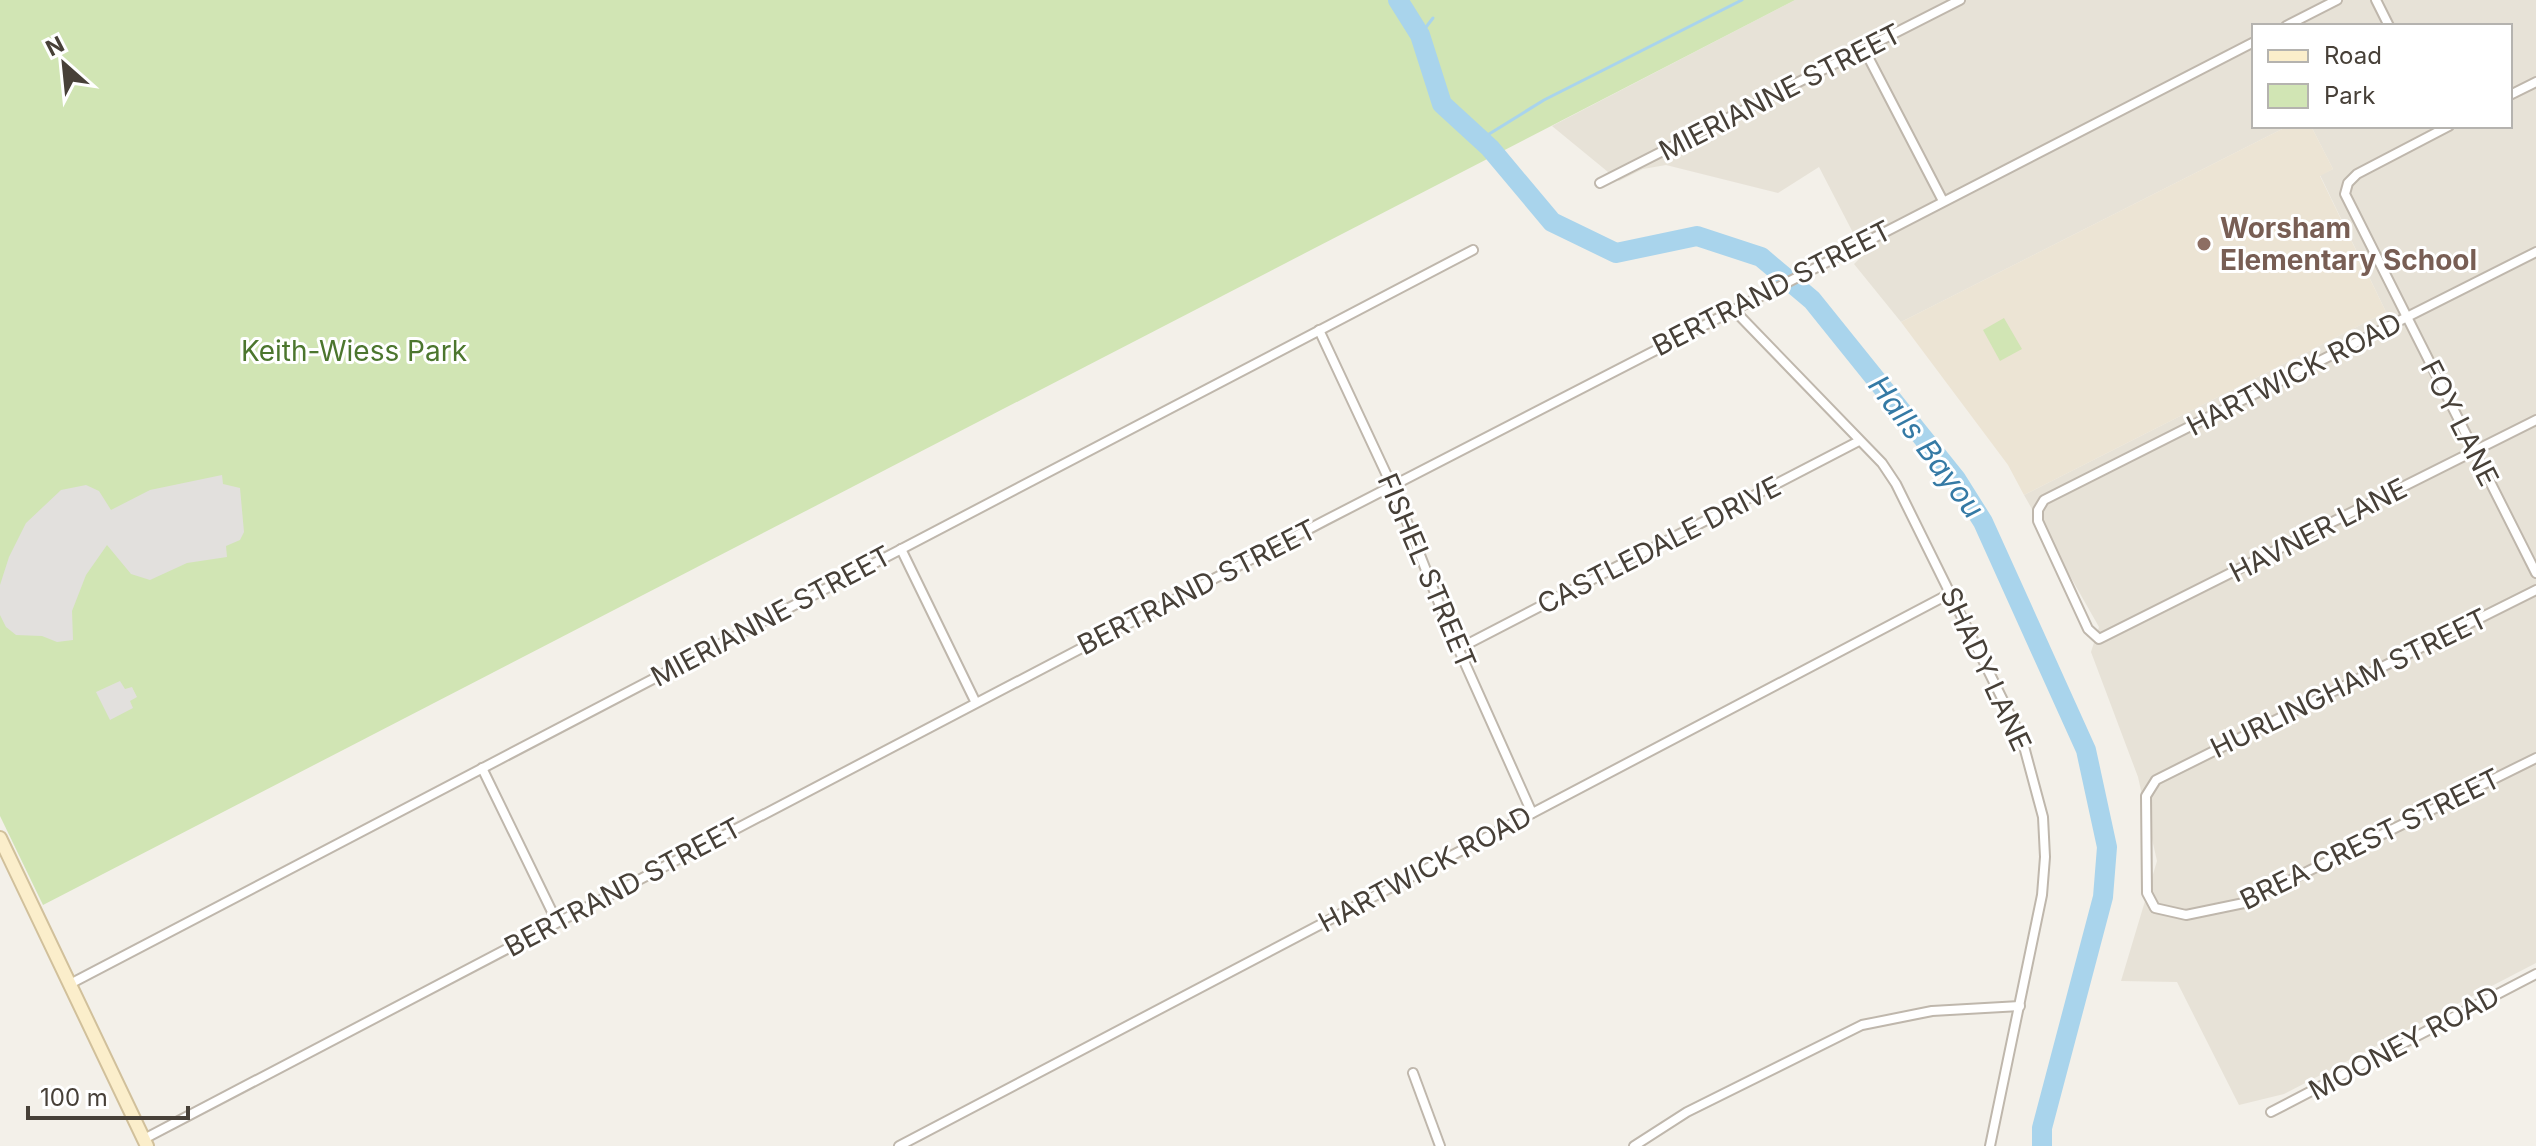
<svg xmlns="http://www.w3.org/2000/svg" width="2536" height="1146" font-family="Inter,sans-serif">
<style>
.residential{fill:#e7e2d7}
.education{fill:#ece4d4}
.green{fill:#d1e5b4}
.parking{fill:#e2e0dd}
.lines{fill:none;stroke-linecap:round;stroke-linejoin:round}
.stream{stroke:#a9d4ec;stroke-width:3}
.river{stroke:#a9d4ec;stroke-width:20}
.street-casing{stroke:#bfb7ac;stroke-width:12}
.secondary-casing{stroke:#d1c09b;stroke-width:16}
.street{stroke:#fff;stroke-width:8}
.secondary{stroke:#fbeecb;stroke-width:12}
.education-dot{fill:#8d6e63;stroke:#fff;stroke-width:3}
.labels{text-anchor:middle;stroke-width:6;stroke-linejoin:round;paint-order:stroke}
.street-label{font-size:28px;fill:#474038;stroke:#fff}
.education-label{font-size:28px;font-weight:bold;fill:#785e54;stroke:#fff;text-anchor:start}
.park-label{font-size:28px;fill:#4c762e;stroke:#fff}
.water-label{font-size:30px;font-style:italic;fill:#357aa5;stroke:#fff}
</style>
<rect width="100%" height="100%" fill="#f3f0e9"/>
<path class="residential" d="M1795,0H2536V963L2284,1094L2239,1105L2177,982L2121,981L2157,861L2138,777L2091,652L2099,627L2024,495L2386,312L2320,175L2333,169L2311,126H2510V26H2254V126H2288L1901,322L1854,264L1864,254L1819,167L1778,193L1666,165L1643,169L1619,181L1552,126Z"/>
<path class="education" d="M2288,126H2311L2333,169L2320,176L2386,312L2024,495L2008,465L1901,322Z"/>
<g class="green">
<path d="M0,0H1795L43,905L0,816Z"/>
<path d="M2004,318L2022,349L2000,361L1983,330Z"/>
</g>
<g class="parking">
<path d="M222,475L223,484L240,488L244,532L240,540L226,546L227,557L187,563L150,580L131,574L107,545L86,575L72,611L73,640L57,642L42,636L16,635L6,627L0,615V585L9,557L26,523L61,490L86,485L99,491L111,510L150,490Z"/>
<path d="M120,681L125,689L132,687L137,697L130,701L133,708L110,720L96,692Z"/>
</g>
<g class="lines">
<g class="stream">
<path d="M1420,35L1433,18"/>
<path d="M1481,139L1544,100L1742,0"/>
</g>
<path class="river" d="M1398,0L1420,35L1442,104L1490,148L1552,222L1616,253L1697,236L1761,257L1812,300L1956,479L1983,522L2086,750L2107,847L2103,897L2042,1128V1146"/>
<g class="street-casing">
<g id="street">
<path d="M2376,0L2389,26"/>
<path d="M2286,26L2337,0"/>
<path d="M1864,49L1943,201"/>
<path d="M2510,95L2536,82"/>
<path d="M2449,126L2357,174L2348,183L2345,194L2536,573"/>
<path d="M1600,183L1960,0"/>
<path d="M2536,252L2044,500L2038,510V521L2088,629L2099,639L2536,420"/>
<path d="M1733,309L1882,463L1896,484L2022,739L2043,817L2045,857L2042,895L1990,1146"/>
<path d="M1319,330L1398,499L1446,621L1532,813"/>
<path d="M901,549L975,701"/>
<path d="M2536,590L2156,780L2146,796L2147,893L2155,908L2186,915L2244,903L2536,758"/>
<path d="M1458,649L1859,441"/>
<path d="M482,768L557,922"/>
<path d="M70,984L1473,250"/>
<path d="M1413,1073L1440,1146"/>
<path d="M2271,1112L2536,974"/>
<path d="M144,1139C845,770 1548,402 2254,42"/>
<path d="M899,1146L1951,593"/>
<path d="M1634,1146L1687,1112L1862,1025L1932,1011L2020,1006"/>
</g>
</g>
<g class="secondary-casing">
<path id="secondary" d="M0,838L147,1146"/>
</g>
<use href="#street" class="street"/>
<use href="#secondary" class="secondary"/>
</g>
<circle class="education-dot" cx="2204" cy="244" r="8"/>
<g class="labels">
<g class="street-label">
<text transform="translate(1780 92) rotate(-27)" y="10">MIERIANNE STREET</text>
<text transform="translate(1772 288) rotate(-27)" y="10">BERTRAND STREET</text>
<text transform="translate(2294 374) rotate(-27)" y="10">HARTWICK ROAD</text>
<text transform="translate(2460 423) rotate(63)" y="10">FOY LANE</text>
<text transform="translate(2318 530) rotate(-27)" y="10">HAVNER LANE</text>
<text transform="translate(1659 545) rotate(-27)" y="10">CASTLEDALE DRIVE</text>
<text transform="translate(1427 571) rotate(67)" y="10">FISHEL STREET</text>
<text transform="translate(1197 587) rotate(-27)" y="10">BERTRAND STREET</text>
<text transform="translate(771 616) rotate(-28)" y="10">MIERIANNE STREET</text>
<text transform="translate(1986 669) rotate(65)" y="10">SHADY LANE</text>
<text transform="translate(2349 683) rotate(-26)" y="10">HURLINGHAM STREET</text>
<text transform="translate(2370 839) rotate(-26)" y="10">BREA CREST STREET</text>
<text transform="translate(1425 869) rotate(-28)" y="10">HARTWICK ROAD</text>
<text transform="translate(623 887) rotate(-28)" y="10">BERTRAND STREET</text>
<text transform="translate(2404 1043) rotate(-28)" y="10">MOONEY ROAD</text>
</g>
<g class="education-label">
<text x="2220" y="238">Worsham<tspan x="2220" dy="32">Elementary School</tspan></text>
</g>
<g class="park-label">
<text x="354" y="361">Keith-Wiess Park</text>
</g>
<g class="water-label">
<text transform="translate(1926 447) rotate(53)" y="10">Halls Bayou</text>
</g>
</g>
<rect x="2252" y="24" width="260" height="104" fill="#ffffff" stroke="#b5b3af" stroke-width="2"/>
<rect x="2268" y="50" width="40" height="12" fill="#fbeecb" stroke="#b5b3af" stroke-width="2"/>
<text x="2324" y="64" font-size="24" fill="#474038">Road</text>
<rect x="2268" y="84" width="40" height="24" fill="#d1e5b4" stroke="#b5b3af" stroke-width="2"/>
<text x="2324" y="104" font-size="24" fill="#474038">Park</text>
<g transform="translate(64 64) rotate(333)" stroke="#ffffff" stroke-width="6" paint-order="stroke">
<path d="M0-6L14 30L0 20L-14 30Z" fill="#474038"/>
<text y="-12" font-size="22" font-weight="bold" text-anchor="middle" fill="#474038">N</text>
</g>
<path d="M28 1106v12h160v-12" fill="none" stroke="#474038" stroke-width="4"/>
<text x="40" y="1106" font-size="24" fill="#474038" stroke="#ffffff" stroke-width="6" paint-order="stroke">100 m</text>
</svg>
